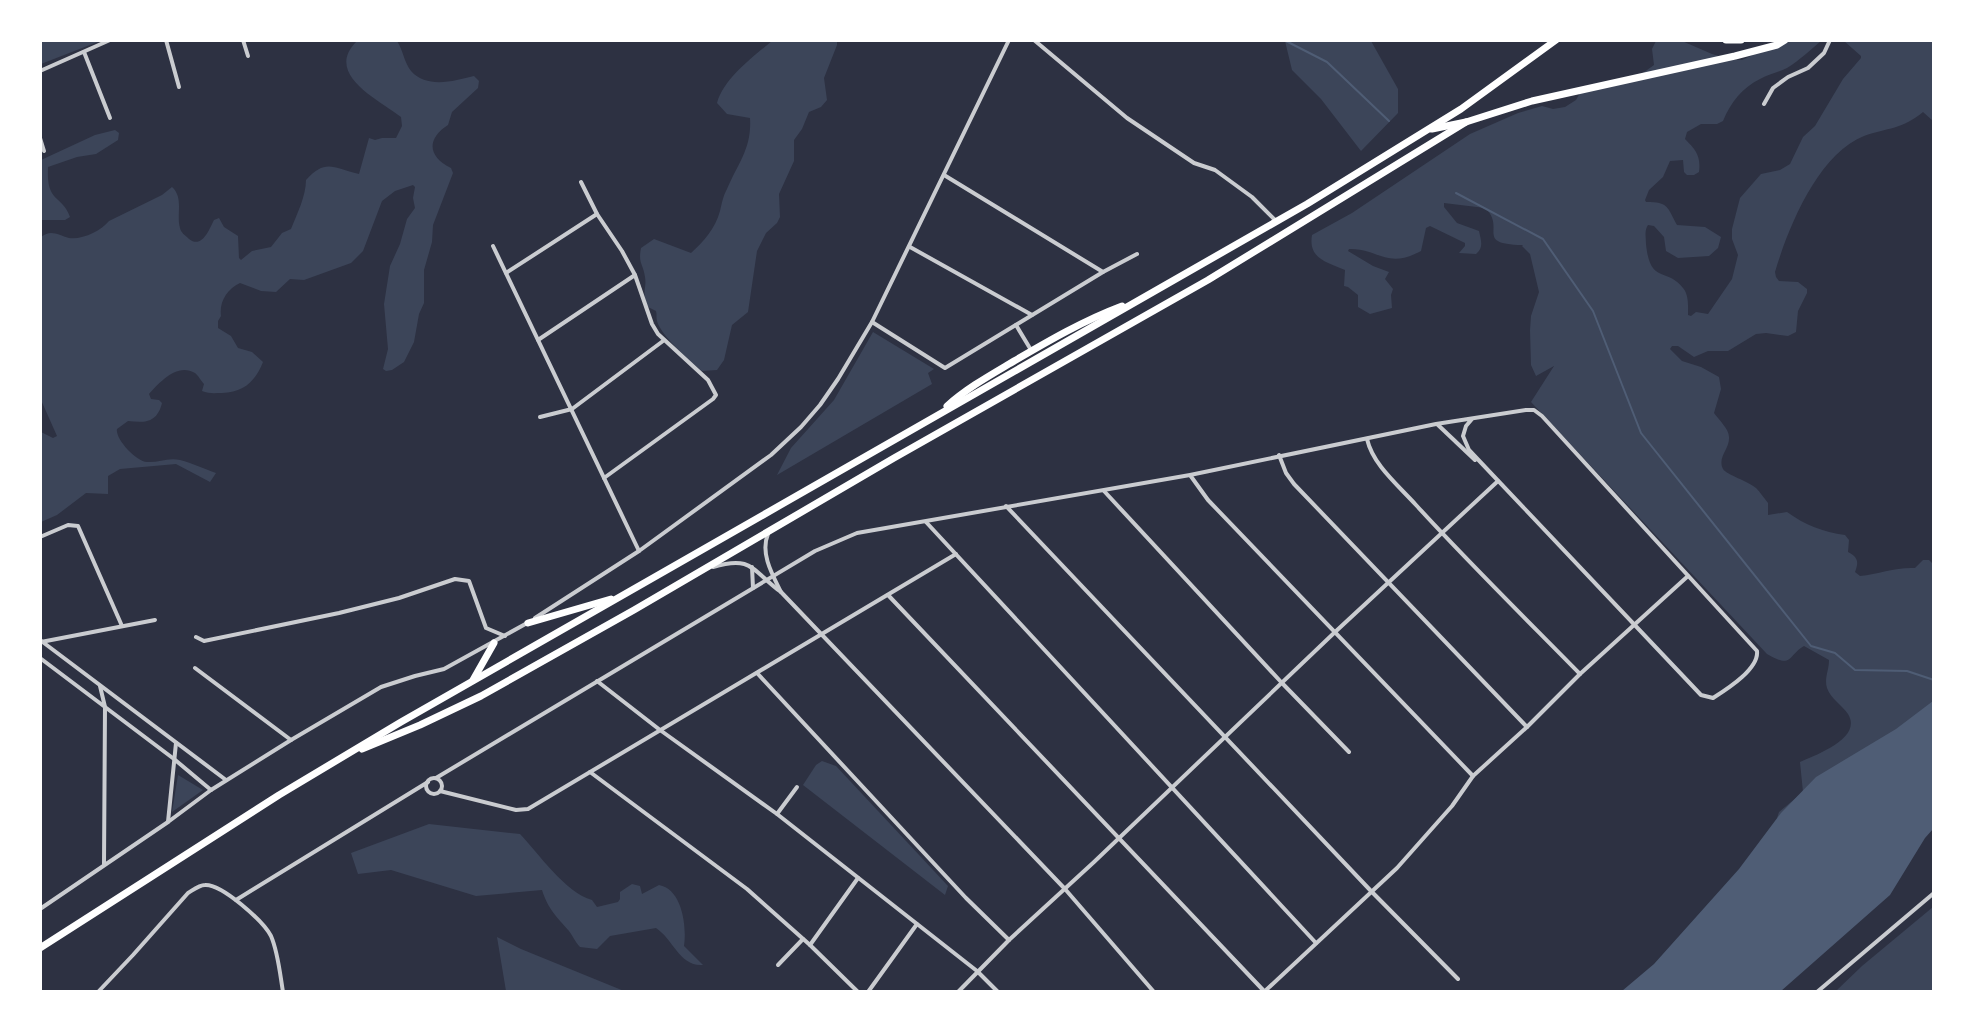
<svg xmlns="http://www.w3.org/2000/svg" width="1974" height="1032" font-family="'Open Sans',sans-serif">
<style>
.green{fill:#3c4559}
.water{fill:#4f5d75}
.lines{fill:none;stroke-linecap:round;stroke-linejoin:round}
.stream{stroke:#4f5d75;stroke-width:2}
.minor{stroke:#caccd0;stroke-width:4}
.primary{stroke:#fff;stroke-width:7}
.trunk{stroke:#fff;stroke-width:7}
</style>
<rect width="100%" height="100%" fill="#2d3142"/>
<g class="green">
<path d="M41,40H100V41L41,64Z"/>
<path d="M357,41H397C403,50 404,62 411,71C427,89 454,81 474,76L479,81L478,88L452,112L448,125C426,139 428,157 451,168L453,173L433,225L432,242L424,270V303L419,314L414,342L404,362L392,370L386,371L383,369L388,349L384,304L390,266L400,244L407,219L415,208L413,198L415,187L413,185L395,191L382,201L363,251L351,263L304,280L290,279L276,292L261,291L240,283C227,289 219,302 221,316L218,321V328L231,336L238,348L252,352L263,362C255,382 244,392 222,393C215,393 209,394 202,391L204,384C201,381 198,375 195,373C177,362 159,383 149,394L151,399L159,400L162,403C157,423 145,423 128,421L117,429C115,439 136,461 147,462C158,463 168,457 180,460C192,463 205,469 216,473L210,482L176,464L120,469L108,476V494L86,493L57,515L41,522V432L53,438L57,436L41,400V237C51,229 58,235 69,238C82,240 101,231 109,221L162,195L172,187C184,198 176,214 180,228C181,233 185,235 189,239C202,249 209,230 214,220L219,218L224,227L238,236L239,258L241,260L252,251L271,247L282,233L291,229C297,214 306,196 306,180C326,158 333,168 359,174L369,138L375,140L382,138H396L402,126L401,117C379,100 323,74 357,41Z"/>
<path d="M772,41H837V45L824,78L827,100L821,107L809,112L802,129L794,140V161L779,194L780,217L777,223L766,233L757,251L748,312L732,325L724,360L717,370L702,371C690,361 661,336 657,321C656,318 657,314 656,311L648,307C641,291 647,289 645,277C643,263 638,264 641,248L654,239L691,253C704,241 715,229 720,211C722,203 723,196 727,189C738,163 752,148 750,118L727,114L717,103C724,78 753,57 772,41Z"/>
<path d="M1285,41H1371L1398,89V113L1361,151L1321,99L1292,70Z"/>
<path d="M1656,41H1682L1712,54L1732,60H1742L1783,41H1821C1810,50 1800,60 1787,68C1779,72 1769,74 1760,79C1742,88 1731,102 1723,121L1717,124H1701L1687,132L1685,139C1696,150 1701,156 1699,172L1694,175H1687L1684,172L1683,160L1670,161L1663,177L1649,190L1645,200L1646,202C1669,202 1667,207 1677,225L1705,227L1721,237L1718,248L1709,256L1678,258L1666,251L1664,237L1654,226L1648,225C1644,231 1646,237 1646,244C1650,285 1667,267 1683,288C1689,295 1688,306 1688,315L1691,316L1696,312L1708,314L1732,279L1738,255L1732,239V229L1740,198L1761,174L1780,170L1790,164L1803,137L1815,126L1843,79L1861,58V56L1844,41H1933V121L1923,112C1903,129 1887,128 1864,136C1818,154 1788,228 1775,272L1776,277L1779,281L1798,282L1807,289V293L1798,311L1796,332L1788,336L1766,333L1756,334L1728,351H1708L1694,357L1678,346H1672L1670,349L1682,361L1701,367L1719,377L1721,389L1714,413C1719,420 1729,429 1729,437C1730,449 1717,457 1723,469C1727,475 1748,481 1756,488C1760,492 1764,498 1768,503V515L1787,512C1805,525 1823,532 1845,535L1849,540L1848,552C1858,557 1859,562 1855,572L1860,576C1879,574 1896,567 1915,568L1923,560H1929L1933,564V730L1777,818L1779,812L1803,792L1800,762C1816,755 1863,738 1848,714C1842,705 1831,699 1827,688C1824,678 1829,671 1829,660L1804,646C1787,656 1793,669 1767,654L1531,402L1554,366L1536,376L1531,365L1530,330L1531,316L1539,292L1530,254L1522,246L1523,245C1473,244 1507,228 1485,208L1444,203V207L1457,223L1479,231C1481,241 1484,247 1476,254L1459,253L1465,246V243L1430,226L1426,228L1421,251C1386,270 1379,248 1349,249L1348,251L1373,266L1389,272L1385,279L1393,289L1391,295L1392,308L1370,314L1358,307V295L1348,287L1344,286L1345,270C1327,262 1308,259 1312,235L1352,213L1470,134L1518,113L1542,106L1553,109L1565,107L1576,100L1581,91L1633,80L1654,65L1652,49Z"/>
<path d="M115,130L119,133L118,140L96,154L77,157L48,167C46,204 62,194 70,217L65,220H41V160L95,135Z"/>
<path d="M873,332L934,369L928,373L932,384L777,475L791,448L834,400Z"/>
<path d="M822,761L836,766L948,886L945,895L803,785L816,765Z"/>
<path d="M178,775L203,790L172,812Z"/>
<path d="M429,824L520,834C538,853 566,893 592,900L597,907L618,902L620,899V892L632,884L640,886L642,894L659,885C682,889 687,926 684,946L703,965C680,967 673,939 656,928L610,936L597,949L580,947C575,942 573,936 569,931C556,916 548,909 542,890L476,896L391,870L358,874L351,853Z"/>
<path d="M1933,907V991H1836L1862,966Z"/>
<path d="M497,937L521,949L624,991H506Z"/>
</g>
<path class="water" d="M1933,701V829L1925,838L1890,895L1781,991H1622L1654,964L1739,869L1781,813L1816,777L1896,729Z"/>
<g class="lines">
<g class="stream">
<path d="M1284,40L1327,62L1389,121"/>
<path d="M1456,193L1543,239L1593,311L1641,433L1811,646L1835,653L1855,670L1907,671L1934,680"/>
</g>
<g class="minor">
<path d="M166,40L179,87"/>
<path d="M243,40L248,56"/>
<path d="M1034,40L1127,118L1194,163L1215,170L1252,197L1277,222"/>
<path d="M84,52L110,118"/>
<path d="M40,71L110,40"/>
<path d="M1764,104L1773,88L1788,77L1808,68L1824,53L1830,40"/>
<path d="M40,138L44,151"/>
<path d="M944,175L1103,272"/>
<path d="M581,182L597,214L622,251L635,275L652,324L658,334L708,380L716,395L713,399L604,478"/>
<path d="M493,246L639,551"/>
<path d="M910,247L1032,315"/>
<path d="M506,273L597,214"/>
<path d="M872,322L945,368L1103,272L1137,254"/>
<path d="M1016,325L1031,350"/>
<path d="M538,340L635,275"/>
<path d="M540,417L572,409L663,341"/>
<path d="M1437,424L1475,460"/>
<path d="M1367,439C1373,465 1398,485 1416,505C1469,563 1525,618 1580,674"/>
<path d="M1279,455L1286,473L1294,484L1527,727"/>
<path d="M1190,475L1208,500L1473,776"/>
<path d="M1104,491L1282,683L1349,752"/>
<path d="M1006,506L1371,891L1458,979"/>
<path d="M926,522L1316,943"/>
<path d="M768,534C760,553 772,574 781,592"/>
<path d="M40,537L68,525L78,526L122,626"/>
<path d="M713,567C753,555 752,571 781,592L1065,889L1154,992"/>
<path d="M752,567L753,588"/>
<path d="M888,595L1264,991"/>
<path d="M535,618L639,551L771,455L801,427L820,405L838,379L872,322L1009,40"/>
<path d="M196,637L204,641L339,613L399,598L455,579L469,581L486,628L505,636"/>
<path d="M40,640L226,780"/>
<path d="M41,642L155,620"/>
<path d="M40,658L174,759L211,790"/>
<path d="M195,668L291,740"/>
<path d="M757,673L966,898L1009,940"/>
<path d="M597,681L660,730L777,814L977,971L998,992"/>
<path d="M100,686L105,707L104,864"/>
<path d="M590,772L747,889L810,945L858,992"/>
<path d="M436,778L815,551L857,533L1190,475L1436,424L1526,410H1534L1542,416L1757,651C1759,669 1727,689 1713,698L1701,695L1469,450L1463,436L1466,426L1472,419"/>
<circle cx="434" cy="786" r="8"/>
<path d="M440,791L516,810L528,809L956,554"/>
<path d="M777,814L797,787"/>
<path d="M168,822L176,743"/>
<path d="M236,900L428,782"/>
<path d="M40,909L168,822L211,790L291,740L381,687L415,676L444,669L529,622"/>
<path d="M810,945L858,878"/>
<path d="M778,965L803,939"/>
<path d="M98,992L133,955L188,893C193,890 199,885 205,885C222,884 263,921 271,936C278,952 280,974 283,992"/>
<path d="M868,992L917,924"/>
<path d="M958,992L1009,940L1094,862L1334,633L1498,481"/>
<path d="M1264,992L1397,868L1452,806L1473,776L1527,727L1580,674L1688,576"/>
<path d="M1817,992L1934,893"/>
</g>
<path class="primary" d="M1726,40H1741"/>
<g class="trunk">
<path d="M1432,129L1466,122L1532,101L1735,56L1777,45L1785,40"/>
<path d="M947,406C966,389 987,377 1009,364C1045,343 1082,321 1122,306"/>
<path d="M528,623L611,599"/>
<path d="M473,680L494,643"/>
<path d="M362,749L420,725L481,696L634,610L894,458L1208,280L1466,122"/>
<path d="M40,948L279,795L401,722L1307,204L1461,109L1556,40"/>
</g>
</g>
<rect width="1974" height="1032" fill="none" stroke="#ffffff" stroke-width="84"/>
</svg>
